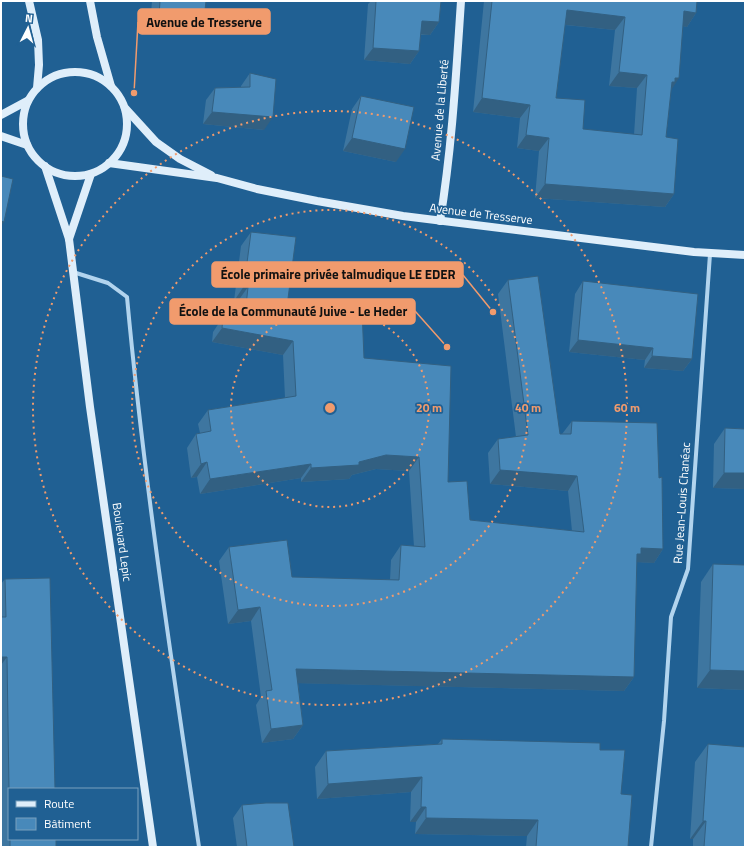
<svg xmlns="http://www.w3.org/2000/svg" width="746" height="848" font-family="'Titillium Web',sans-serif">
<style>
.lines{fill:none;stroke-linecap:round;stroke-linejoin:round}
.street{stroke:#b2d4ee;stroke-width:4}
.secondary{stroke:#dfeefa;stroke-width:8}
.wall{fill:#3e76a0;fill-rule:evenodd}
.shaded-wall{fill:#326082}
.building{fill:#4889ba;stroke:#326082;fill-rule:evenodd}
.ring{fill:none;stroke:#f19b6d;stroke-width:2;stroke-dasharray:2 4}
.labels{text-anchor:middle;stroke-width:3.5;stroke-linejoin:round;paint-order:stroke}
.street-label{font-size:12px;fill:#fff;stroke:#206093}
.centre{fill:#f19b6d;stroke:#206093;stroke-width:2}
.ring-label{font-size:12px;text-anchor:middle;font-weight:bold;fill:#f19b6d;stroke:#206093;stroke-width:3.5;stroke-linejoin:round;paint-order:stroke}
.leader{fill:none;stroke:#f19b6d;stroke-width:1.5}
.callout-dot{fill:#f19b6d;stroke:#206093;stroke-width:1.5}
.callout{fill:#f19b6d;stroke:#f19b6d;stroke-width:1.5}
.callout-label{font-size:13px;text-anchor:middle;font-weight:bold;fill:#111}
</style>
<rect width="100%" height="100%" fill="#206093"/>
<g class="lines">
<g class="street">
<path d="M73,272L108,283L127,297C144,481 172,664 199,847"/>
<path d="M651,847L664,721L671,617L688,569L710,254"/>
</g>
<g class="secondary">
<path d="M29,1L38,40L39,65L37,88"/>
<path d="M90,1L97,37L111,86"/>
<circle cx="75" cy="124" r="52"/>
<path d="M125,108L156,142L180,159L211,175"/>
<path d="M1,115L27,101"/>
<path d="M1,136L27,145"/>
<path d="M109,163L217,178L257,189L317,201L403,216L694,252L745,255"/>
<path d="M45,166L69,239L90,407L153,847"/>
<path d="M440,221C452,148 456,75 461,1"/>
<path d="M69,239L91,174"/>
</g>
</g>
<g class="wall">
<path d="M152,1H206L195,33L150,29Z"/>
<path d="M371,1H441L439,22L430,35H420L419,51L410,64L364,60L368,4Z"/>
<path d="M484,1H697L696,13L687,27L683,26L671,89L666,137L674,194L665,207L535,198L539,151L517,148L520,118L473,112ZM565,25L615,30L609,86L637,88L634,135L583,129L556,98Z"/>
<path d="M250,73L264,130L203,124L206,100L215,88L241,87V86Z"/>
<path d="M361,96L396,162L343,151L352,109Z"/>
<path d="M251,232L286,314L364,358L448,482L470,520L572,531L568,491L490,484L488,453L498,439L516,437L498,294L508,280L560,434H562L572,421L663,549L654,563L637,562L634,677L624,691L298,683L303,725L293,739L262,743L256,705L261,697L251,621L228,624L219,561L229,547L292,577L390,580L391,560L401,545L414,547L409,471L376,469L352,475L349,479L301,482V478L200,494L197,477L191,478L187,448L196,434L200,433L198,424L208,410L285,398L283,355L212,342L213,332L223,317H236L238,301H234L241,246Z"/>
<path d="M583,281L692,359L683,371L644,368L645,360L569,352L575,294Z"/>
<path d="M725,428L745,429V489L713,488L714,444Z"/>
<path d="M713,564L745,690L697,688L701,582Z"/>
<path d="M50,578L9,789V839H56V847H1V584L5,579Z"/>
<path d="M442,739L600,750L621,794L628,847H526L527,836L415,834L416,822H410L411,792L317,799L315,767L326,751L438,744Z"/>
<path d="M708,744L745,847H693V839H690L695,762Z"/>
<path d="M242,805L294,847H237L233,818Z"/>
</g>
<g class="shaded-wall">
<path d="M567,10L625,17L615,30L557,24Z"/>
<path d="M684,11L696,13L687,27L675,25Z"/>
<path d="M159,16L204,20L195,33L150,29Z"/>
<path d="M422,21L439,22L430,35L413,34Z"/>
<path d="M373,48L419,51L410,64L364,60Z"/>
<path d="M619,72L647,75L637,88L609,86Z"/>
<path d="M675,78H679L670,92H665Z"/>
<path d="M482,98L530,105L520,118L473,112Z"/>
<path d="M212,112L273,117L264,130L203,124Z"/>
<path d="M526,135L549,138L539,151L517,148Z"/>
<path d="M352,138L405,149L396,162L343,151Z"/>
<path d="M545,184L674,194L665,207L535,198Z"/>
<path d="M1,221L4,222L1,226Z"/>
<path d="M244,286L248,287L238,301H234Z"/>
<path d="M222,328L293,341L283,355L212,342Z"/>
<path d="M578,340L653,348L645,360L569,352Z"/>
<path d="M652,356L692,359L683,371L644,368Z"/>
<path d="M386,455L419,457L409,471L376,469L352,475L349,479L301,482L311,468L359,462Z"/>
<path d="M207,462L197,477L191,478L201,464Z"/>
<path d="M311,464L301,478L200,494L210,479Z"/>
<path d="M500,470L577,476L568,491L490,484Z"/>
<path d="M724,473H745V489L713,488Z"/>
<path d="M641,548L663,549L654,563L631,562Z"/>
<path d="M260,607L251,621L228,624L238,610Z"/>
<path d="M1,657H7L1,665Z"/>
<path d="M296,669L634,677L624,691L286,683Z"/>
<path d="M710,670L745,671V690L697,688Z"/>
<path d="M303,725L293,739L262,743L271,729Z"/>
<path d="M422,777L411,792L317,799L328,784Z"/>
<path d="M421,807H426L416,822H410Z"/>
<path d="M426,818L538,820L527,836L415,834Z"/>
<path d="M703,821H706L693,839H690Z"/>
</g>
<g class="building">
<path d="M160,1H206L204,20L159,16Z"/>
<path d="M376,1H441L439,22L422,21L419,51L373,48Z"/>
<path d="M492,1H697L696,13L684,11L679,78H675V82H672L666,137L678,139L674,194L545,184L549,138L526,135L530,105L482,98ZM567,10L625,17L619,72L647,75L642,135L583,129L585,100L556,98Z"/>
<path d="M250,73L276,79L273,117L212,112L215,88L250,87Z"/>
<path d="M361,96L414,107L405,149L352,138Z"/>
<path d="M1,176L13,179L4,222L1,221Z"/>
<path d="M251,232L296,237L286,314L362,310L364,358L451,366L448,482L467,481L470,520L584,532L577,476L500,470L498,439L528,435L508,280L538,276L560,434H571L572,421L657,423L659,478L662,477L663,549L641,548V554H637L634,677L296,669L303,725L271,729L266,691L272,690L260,607L238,610L229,547L287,540L292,577L399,580L401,545L425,547L419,457L386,455L359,462V465L311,468V464L210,479L207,462L201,464L196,434L211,431L208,410L296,396L293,341L222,328L223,317L245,316L248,287L244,286Z"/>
<path d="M583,281L698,294L692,359L652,356L653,348L578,340Z"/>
<path d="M725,428L745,429V473H724Z"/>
<path d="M713,564L745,565V671L710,670Z"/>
<path d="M50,578L55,789H9L7,657H1V617H6L5,579Z"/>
<path d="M442,739L600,743V750H625L621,794L632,795L628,847H536L538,820L426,818V807H421L422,777L328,784L326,751L442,744Z"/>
<path d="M708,744L745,747V847H704L706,821H703Z"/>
<path d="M266,803H288L294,847H247L242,805Z"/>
<rect x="10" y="839" width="46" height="8"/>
</g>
<g class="ring">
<circle cx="330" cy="408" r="99"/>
<circle cx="330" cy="408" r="198"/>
<circle cx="330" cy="408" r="297"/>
</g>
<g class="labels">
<g class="street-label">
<text transform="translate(440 110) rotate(-85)" y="4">Avenue de la Liberté</text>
<text transform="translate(481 214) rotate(7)" y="4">Avenue de Tresserve</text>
<text transform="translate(682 503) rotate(-86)" y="4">Rue Jean-Louis Chanéac</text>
<text transform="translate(122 542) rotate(82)" y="4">Boulevard Lepic</text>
</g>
</g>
<circle cx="330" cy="408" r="6" class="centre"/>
<g class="ring-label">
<text x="429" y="412">20 m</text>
<text x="528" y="412">40 m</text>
<text x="627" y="412">60 m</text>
</g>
<path class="leader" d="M134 93L138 22M493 312L463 275M447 347L415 311"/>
<g class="callout-dot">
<circle cx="134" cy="93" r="4"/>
<circle cx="493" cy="312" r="4"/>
<circle cx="447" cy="347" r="4"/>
</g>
<g class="callout">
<rect x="138" y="9" width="132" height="25" rx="4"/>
<rect x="212" y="262" width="251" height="25" rx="4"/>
<rect x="170" y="299" width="245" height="25" rx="4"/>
</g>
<g class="callout-label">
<text x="204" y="27">Avenue de Tresserve</text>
<text x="338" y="279">École primaire privée talmudique LE EDER</text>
<text x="293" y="316">École de la Communauté Juive - Le Heder</text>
</g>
<rect width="746" height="848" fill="none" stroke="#ffffff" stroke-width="4"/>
<rect x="8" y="788" width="130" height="52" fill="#206093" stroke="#79a0be"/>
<rect x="16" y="801" width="20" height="6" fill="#dfeefa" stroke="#79a0be"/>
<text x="44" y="808" font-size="12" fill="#ffffff">Route</text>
<rect x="16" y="818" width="20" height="12" fill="#4889ba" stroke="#79a0be"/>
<text x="44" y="828" font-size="12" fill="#ffffff">Bâtiment</text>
<g transform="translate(28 28) rotate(6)" stroke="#206093" stroke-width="3" paint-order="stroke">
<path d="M0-3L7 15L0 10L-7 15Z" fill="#ffffff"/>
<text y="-6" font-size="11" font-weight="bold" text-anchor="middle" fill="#ffffff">N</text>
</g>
</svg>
